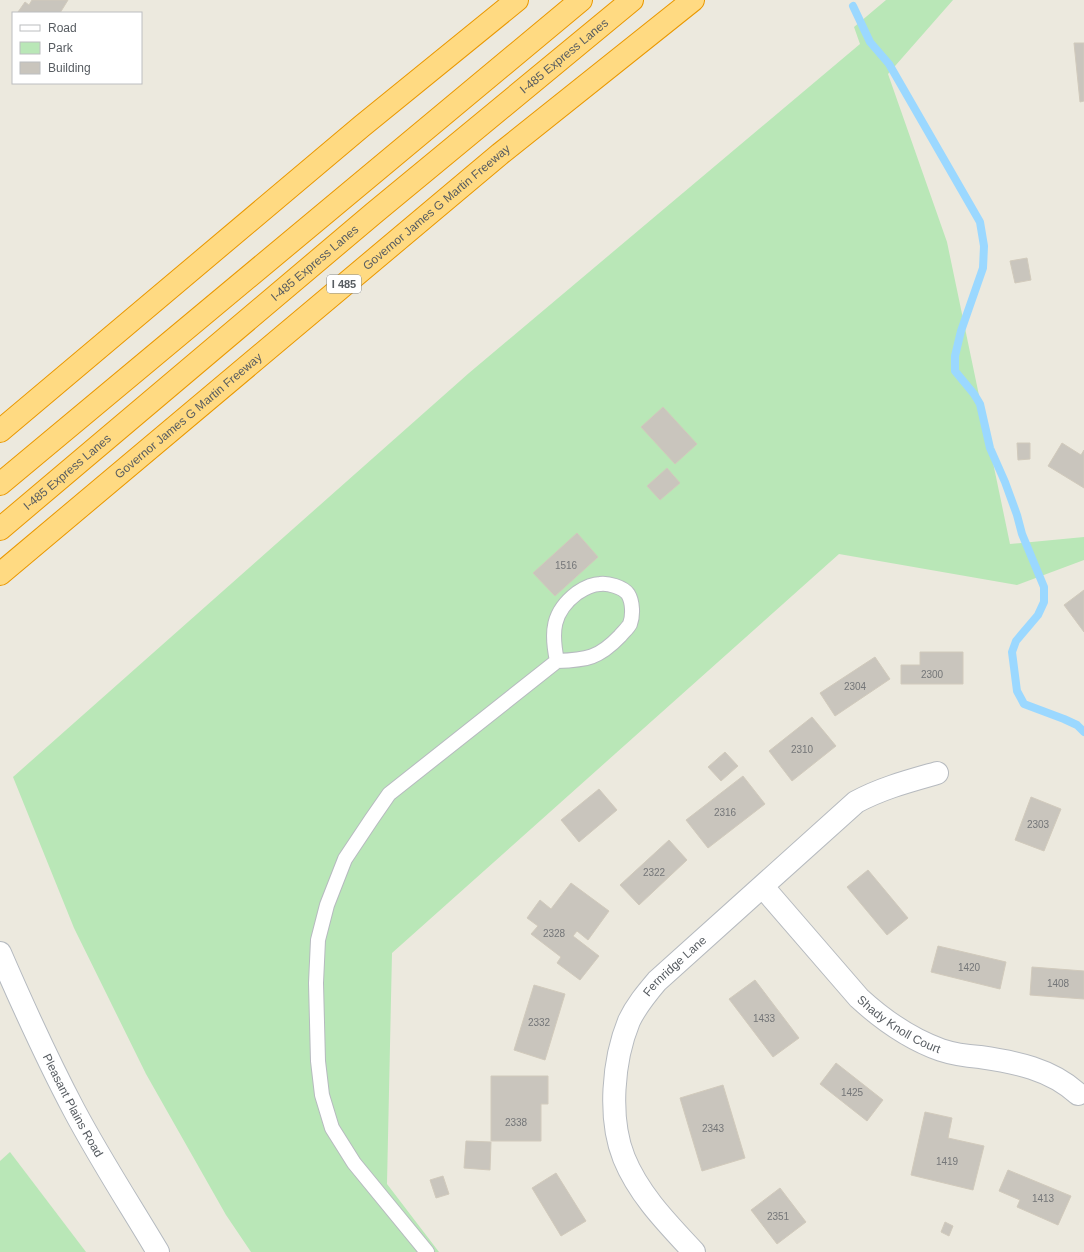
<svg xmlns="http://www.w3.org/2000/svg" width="1084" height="1252" font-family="Helvetica,sans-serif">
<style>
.green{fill:#b9e7b7}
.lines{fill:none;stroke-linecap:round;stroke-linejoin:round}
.stream{stroke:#9bd8ff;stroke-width:8}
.building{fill:#c9c5bd;stroke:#d1cabc}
.lane-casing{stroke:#b6babf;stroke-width:16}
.street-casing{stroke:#b6babf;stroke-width:24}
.secondary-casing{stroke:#b4b9bf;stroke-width:24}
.highway-casing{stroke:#ea9800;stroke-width:24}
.lane{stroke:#fff;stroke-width:14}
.street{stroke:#fff;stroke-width:22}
.secondary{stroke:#fff;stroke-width:22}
.highway{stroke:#ffda82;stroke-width:22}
.labels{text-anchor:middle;stroke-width:3.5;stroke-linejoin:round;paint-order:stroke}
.number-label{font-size:10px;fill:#747678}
.shield{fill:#fff;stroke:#898d90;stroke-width:1}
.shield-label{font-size:11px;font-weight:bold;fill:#575c61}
.street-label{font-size:12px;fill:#575c61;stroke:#fff}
</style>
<rect width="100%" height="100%" fill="#ece9de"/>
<g class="green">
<path d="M886,0H953L888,74L947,242L1010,544L1084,537V560L1017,585L839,554L392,953L387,1184L439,1252H251L226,1215L146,1074L74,928L13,777L469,373L860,44L854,27Z"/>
<path d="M10,1152L86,1252H0V1161Z"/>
</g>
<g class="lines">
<path class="stream" d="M853,6L870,42L889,64L980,222L984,246L983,268L961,331L955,356V371L974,394L980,404L990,448L1005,482L1017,515L1022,534L1044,587V602L1038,615L1016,641L1012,652L1017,691L1024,704L1064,719L1077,725L1084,732"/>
</g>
<g class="building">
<path d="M32,0H68L60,13L18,12L25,2L29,5Z"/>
<path d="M1074,43H1084V101L1080,102Z"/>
<path d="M1027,258L1031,280L1015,283L1010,261Z"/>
<path d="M663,407L697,444L675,464L641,427Z"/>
<path d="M1017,443H1030V459L1018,460Z"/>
<path d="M1062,443L1081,455L1084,450V488L1048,466Z"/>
<path d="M667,468L680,483L660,500L647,486Z"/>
<path d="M577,533L598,557L555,596L533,573Z"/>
<path d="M1084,590V632L1064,605Z"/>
<path d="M920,652H963V684H901V665H920Z"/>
<path d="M875,657L890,679L835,716L820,693Z"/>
<path d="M812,717L836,746L792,781L769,751Z"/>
<path d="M725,752L738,766L721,781L708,767Z"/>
<path d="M743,776L765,804L708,848L686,820Z"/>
<path d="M599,789L617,810L579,842L561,820Z"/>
<path d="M1031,797L1061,809L1044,851L1015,840Z"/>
<path d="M669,840L687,860L639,905L620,885Z"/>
<path d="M868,870L908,918L887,935L847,887Z"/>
<path d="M571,883L609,911L588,940L577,931L573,936L599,956L580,980L557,963L561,957L531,934L538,926L527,918L540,900L551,909Z"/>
<path d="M938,946L1006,962L1000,989L931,972Z"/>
<path d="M1032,967L1084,971V999L1030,995Z"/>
<path d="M755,980L799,1038L773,1057L729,999Z"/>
<path d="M534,985L565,994L545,1060L514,1050Z"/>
<path d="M836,1063L883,1100L867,1121L820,1084Z"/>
<path d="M491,1076H548V1104H541V1141H491Z"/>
<path d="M723,1085L745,1158L702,1171L680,1098Z"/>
<path d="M925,1112L952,1118L948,1138L984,1146L973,1190L911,1175Z"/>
<path d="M466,1141L491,1142L490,1170L464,1168Z"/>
<path d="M1008,1170L1071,1196L1058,1225L1017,1207L1020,1200L999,1191Z"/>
<path d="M556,1173L586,1221L561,1236L532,1188Z"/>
<path d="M443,1176L449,1194L436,1198L430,1180Z"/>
<path d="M780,1188L806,1222L777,1244L751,1210Z"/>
<path d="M945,1222L953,1226L949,1236L941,1232Z"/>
</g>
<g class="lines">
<g class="lane-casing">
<path id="lane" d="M427,1252L354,1163L332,1128L322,1095L318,1061L316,983L318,940L327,905L345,859L371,820L389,794L557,661C587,660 599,658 620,636C623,632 628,628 630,624C633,616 633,602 628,594C623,587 608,583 600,584C593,584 583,589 577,593C552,612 551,632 557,661"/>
</g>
<g class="street-casing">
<g id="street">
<path id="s1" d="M763,887L859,998C883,1020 910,1039 941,1050C953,1054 967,1056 980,1057C1015,1062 1051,1069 1078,1094"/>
<path id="s2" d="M694,1252C668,1224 639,1195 624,1158C608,1118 613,1060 629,1021C636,1006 646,994 657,981L856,802C882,788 909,781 937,773"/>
</g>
</g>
<g class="secondary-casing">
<g id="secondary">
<path id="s3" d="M0,953C23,1006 47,1059 74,1110C100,1159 130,1205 158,1252"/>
</g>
</g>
<g class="highway-casing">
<g id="highway">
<path d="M0,431L362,126L517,0"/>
<path d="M0,484L581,0"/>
<path id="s4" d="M0,529L374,213L632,0"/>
<path id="s5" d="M0,574L500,154L693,0"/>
</g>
</g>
<use href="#lane" class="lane"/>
<use href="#street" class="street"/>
<use href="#secondary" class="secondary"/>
<use href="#highway" class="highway"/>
</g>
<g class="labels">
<g class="number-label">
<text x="566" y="569">1516</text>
<text x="932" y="678">2300</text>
<text x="855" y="690">2304</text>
<text x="802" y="753">2310</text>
<text x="725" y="816">2316</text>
<text x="1038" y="828">2303</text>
<text x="654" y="876">2322</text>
<text x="554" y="937">2328</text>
<text x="969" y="971">1420</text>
<text x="1058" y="987">1408</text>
<text x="764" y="1022">1433</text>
<text x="539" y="1026">2332</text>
<text x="852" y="1096">1425</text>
<text x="516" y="1126">2338</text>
<text x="713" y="1132">2343</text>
<text x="947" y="1165">1419</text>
<text x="1043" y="1202">1413</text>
<text x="778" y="1220">2351</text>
</g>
<rect class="shield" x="327" y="275" width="34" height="18" rx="3"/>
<g class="shield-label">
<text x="344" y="288">I 485</text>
</g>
<g class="street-label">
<text dy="4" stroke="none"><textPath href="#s4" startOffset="736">I-485 Express Lanes</textPath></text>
<text dy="4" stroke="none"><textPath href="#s5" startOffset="570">Governor James G Martin Freeway</textPath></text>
<text dy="4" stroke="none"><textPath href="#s4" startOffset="412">I-485 Express Lanes</textPath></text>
<text dy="4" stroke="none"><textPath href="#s5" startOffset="246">Governor James G Martin Freeway</textPath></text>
<text dy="4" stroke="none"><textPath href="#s4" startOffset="88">I-485 Express Lanes</textPath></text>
<text dy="4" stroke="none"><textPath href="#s2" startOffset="330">Fernridge Lane</textPath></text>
<text dy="4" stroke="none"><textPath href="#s1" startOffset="195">Shady Knoll Court</textPath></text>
<text dy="4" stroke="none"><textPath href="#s3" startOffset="169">Pleasant Plains Road</textPath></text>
</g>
</g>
<rect x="12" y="12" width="130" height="72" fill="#ffffff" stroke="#bcbec0"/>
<rect x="20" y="25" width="20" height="6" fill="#ffffff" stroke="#bcbec0"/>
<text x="48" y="32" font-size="12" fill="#575c61">Road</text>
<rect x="20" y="42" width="20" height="12" fill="#b9e7b7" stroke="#bcbec0"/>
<text x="48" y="52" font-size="12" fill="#575c61">Park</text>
<rect x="20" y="62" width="20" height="12" fill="#c9c5bd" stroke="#bcbec0"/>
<text x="48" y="72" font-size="12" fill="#575c61">Building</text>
</svg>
